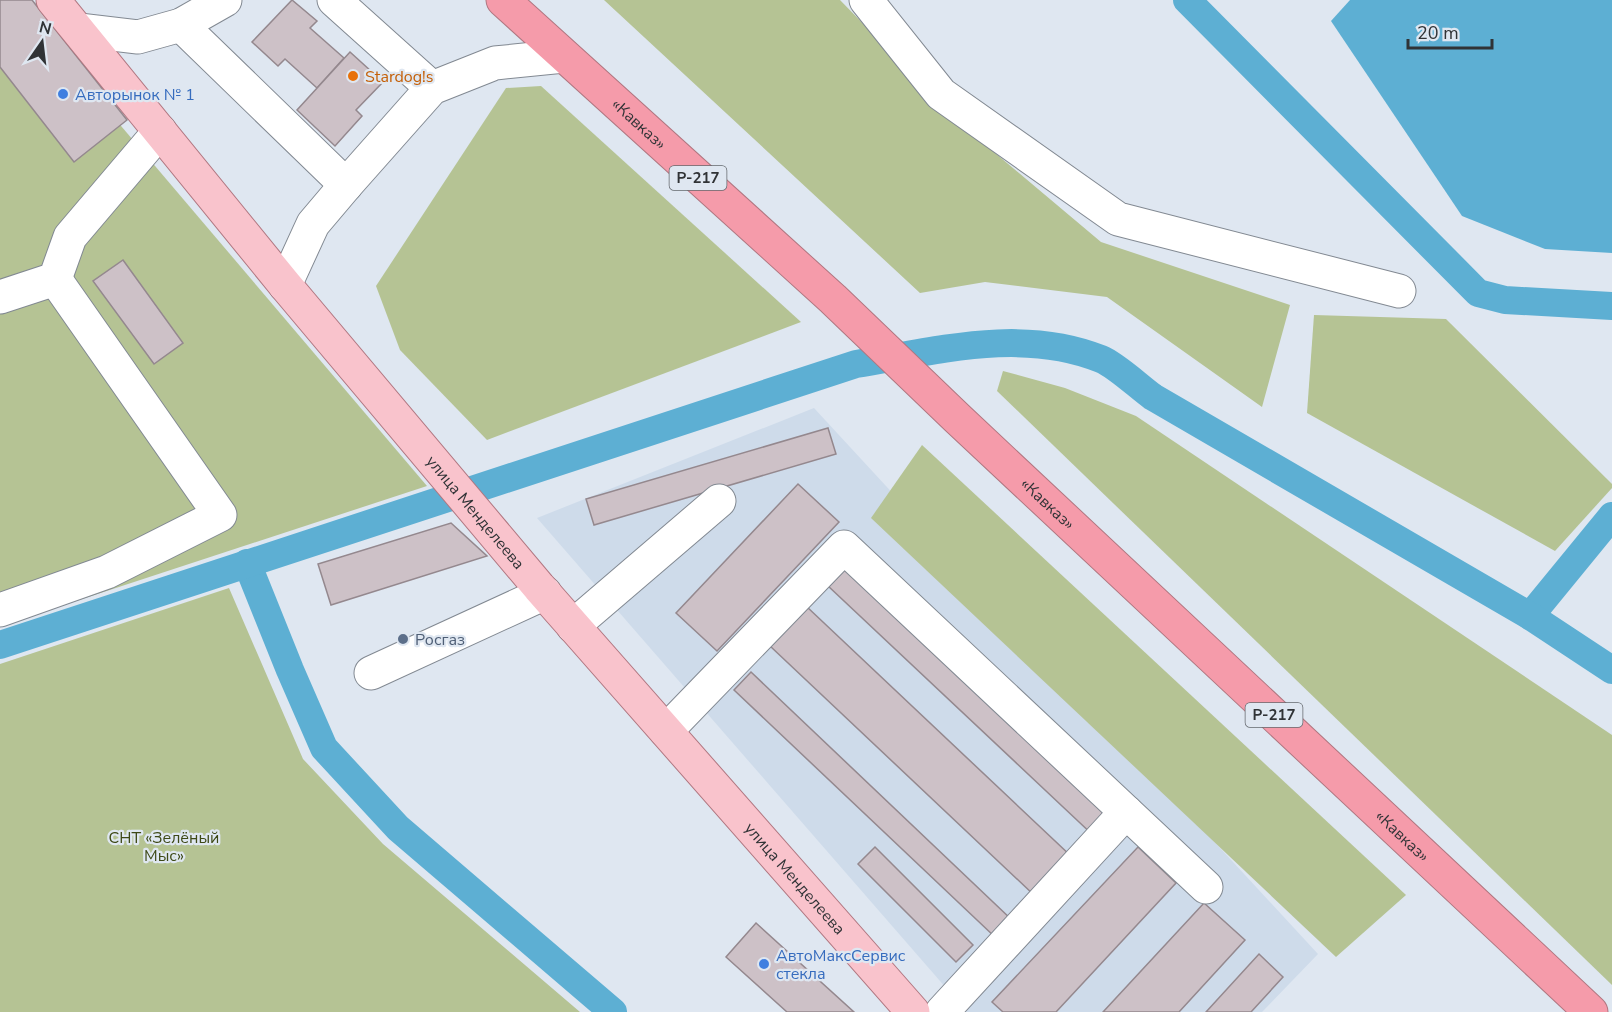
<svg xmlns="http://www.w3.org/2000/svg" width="1612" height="1012" font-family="'Nunito Sans',sans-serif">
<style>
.built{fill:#cedbea}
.green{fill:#b5c394}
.water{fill:#5dafd3}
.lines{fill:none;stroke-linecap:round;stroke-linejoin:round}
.canal{stroke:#5dafd3;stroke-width:28}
.building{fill:#cdc1c7;stroke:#94888e;stroke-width:1.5}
.minor-casing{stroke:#828992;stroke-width:35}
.major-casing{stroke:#b07781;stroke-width:35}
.highway-casing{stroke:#b07781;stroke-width:35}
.minor{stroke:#fff;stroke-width:33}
.major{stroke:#f9c3cc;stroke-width:33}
.highway{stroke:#f59baa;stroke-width:33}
.food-dot{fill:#e8710a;stroke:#dfe7f1;stroke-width:2}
.shop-dot{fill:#3f7fe0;stroke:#dfe7f1;stroke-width:2}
.service-dot{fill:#5c6f8a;stroke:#dfe7f1;stroke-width:2}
.labels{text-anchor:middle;stroke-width:4.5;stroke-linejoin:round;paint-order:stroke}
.shield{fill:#dfe7f1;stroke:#64696e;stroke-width:1.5}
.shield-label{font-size:15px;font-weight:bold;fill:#303336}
.food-label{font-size:16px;fill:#c56008;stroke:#dfe7f1;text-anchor:start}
.shop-label{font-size:16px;fill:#366cbe;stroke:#dfe7f1;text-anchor:start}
.street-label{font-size:16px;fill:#303336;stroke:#dfe7f1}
.service-label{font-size:16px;fill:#4e5e75;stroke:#dfe7f1;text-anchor:start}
.park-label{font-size:16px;fill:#3d4916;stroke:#dfe7f1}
</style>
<rect width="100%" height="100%" fill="#dfe7f1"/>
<path class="built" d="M814,408L1318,954L1262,1012H967L537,518Z"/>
<g class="green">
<path d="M0,0H14L427,486L0,626Z"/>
<path d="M604,0H840L963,126L1101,242L1290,305L1262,407L1107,297L985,282L920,293Z"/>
<path d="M541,86L801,322L487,440L400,350L376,286L506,88Z"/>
<path d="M1314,315L1446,319L1612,484V488L1555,551L1307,413Z"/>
<path d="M1003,371L1065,388L1136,416L1612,735V985L997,391Z"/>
<path d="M922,445L1406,895L1336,957L871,518Z"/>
<path d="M229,588L303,759L383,844L580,1012H0V664Z"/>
</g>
<path class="water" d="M1350,0H1612V253L1545,249L1462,216L1331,21Z"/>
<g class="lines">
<g class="canal">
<path d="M1187,0L1478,293L1505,300L1612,306"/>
<path d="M247,563L290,670L324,748L398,828L613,1012"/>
<path d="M1530,616L1612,516"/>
<path d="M0,645L856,364C936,351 1022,327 1101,359C1116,365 1139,387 1153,397L1530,616L1612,670"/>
</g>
</g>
<g class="building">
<path d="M0,0H32L127,120L74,162L0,67Z"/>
<path d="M292,0L317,21L310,28L344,58L317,88L285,59L278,66L252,42Z"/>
<path d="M350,52L383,82L356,110L362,116L335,146L297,110Z"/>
<path d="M123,260L183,343L154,364L93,281Z"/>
<path d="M828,428L836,454L594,525L586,499Z"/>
<path d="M798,484L839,522L717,651L676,613Z"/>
<path d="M451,523L487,556L331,605L318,564Z"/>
<path d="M844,568L1112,821L1096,838L827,585Z"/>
<path d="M806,606L1072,857L1035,896L770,646Z"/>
<path d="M751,672L1013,921L996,938L734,690Z"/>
<path d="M875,847L973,945L956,962L858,864Z"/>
<path d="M1138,847L1176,883L1056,1012H1003L992,1002Z"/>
<path d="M1204,903L1245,940L1179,1012H1103Z"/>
<path d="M756,923L854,1012H787L726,957Z"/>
<path d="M1259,954L1283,977L1251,1012H1206Z"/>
</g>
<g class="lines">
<g class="minor-casing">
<g id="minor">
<path d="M334,0L432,88"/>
<path d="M866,0L941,94L1118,219L1399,291"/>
<path d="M181,25L346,185"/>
<path d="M79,30L138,37L181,25L225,0"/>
<path d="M285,285L313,224L346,185L432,88L495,63L564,56"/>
<path d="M0,297L55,279L70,237L160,131"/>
<path d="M0,610L107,572L220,515L55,279"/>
<path d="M573,626L719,501"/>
<path d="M371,673L545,593"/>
<path d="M666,731L844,547L1206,887"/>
<path d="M942,1012L1126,812"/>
</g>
</g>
<g class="major-casing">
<g id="major">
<path id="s1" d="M53,0L285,285L539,587L913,1012"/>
</g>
</g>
<g class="highway-casing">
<g id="highway">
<path id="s2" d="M503,0L833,299L957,418L1591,1012"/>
</g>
</g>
<use href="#minor" class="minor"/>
<use href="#major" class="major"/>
<use href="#highway" class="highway"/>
</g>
<circle class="food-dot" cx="353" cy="76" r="6"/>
<g class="shop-dot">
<circle cx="63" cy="94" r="6"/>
<circle cx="764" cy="964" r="6"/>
</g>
<circle class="service-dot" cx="403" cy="639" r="6"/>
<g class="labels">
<g class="shield">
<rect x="669.5" y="166" width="57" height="24" rx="4.5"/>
<rect x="1245.5" y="703" width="57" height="24" rx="4.5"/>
</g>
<g class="shield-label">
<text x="698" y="183">Р-217</text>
<text x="1274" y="720">Р-217</text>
</g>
<g class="food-label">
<text x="365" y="82">Stardog!s</text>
</g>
<g class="shop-label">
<text x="75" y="100">Авторынок № 1</text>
<text x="776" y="961">АвтоМаксСервис<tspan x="776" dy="18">стекла</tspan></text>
</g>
<g class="street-label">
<text dy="6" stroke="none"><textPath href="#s2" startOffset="184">«Кавказ»</textPath></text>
<text dy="6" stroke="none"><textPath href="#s2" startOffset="742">«Кавказ»</textPath></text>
<text dy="6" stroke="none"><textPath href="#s1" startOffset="664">улица Менделеева</textPath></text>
<text dy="6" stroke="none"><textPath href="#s2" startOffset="1228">«Кавказ»</textPath></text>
<text dy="6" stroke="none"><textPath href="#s1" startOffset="1150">улица Менделеева</textPath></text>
</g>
<g class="service-label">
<text x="415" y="645">Росгаз</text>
</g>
<g class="park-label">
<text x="164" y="843">СНТ «Зелёный<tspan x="164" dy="18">Мыс»</tspan></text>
</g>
</g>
<g transform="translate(42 42) rotate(14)" stroke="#dfe7f1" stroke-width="4.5" paint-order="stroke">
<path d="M0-4.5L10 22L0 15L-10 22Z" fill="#303336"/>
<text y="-9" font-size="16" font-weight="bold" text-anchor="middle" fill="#303336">N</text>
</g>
<path d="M1408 39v9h84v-9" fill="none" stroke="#303336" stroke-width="3"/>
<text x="1417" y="39" font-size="18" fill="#303336" stroke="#dfe7f1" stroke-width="4.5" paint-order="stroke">20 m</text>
</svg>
